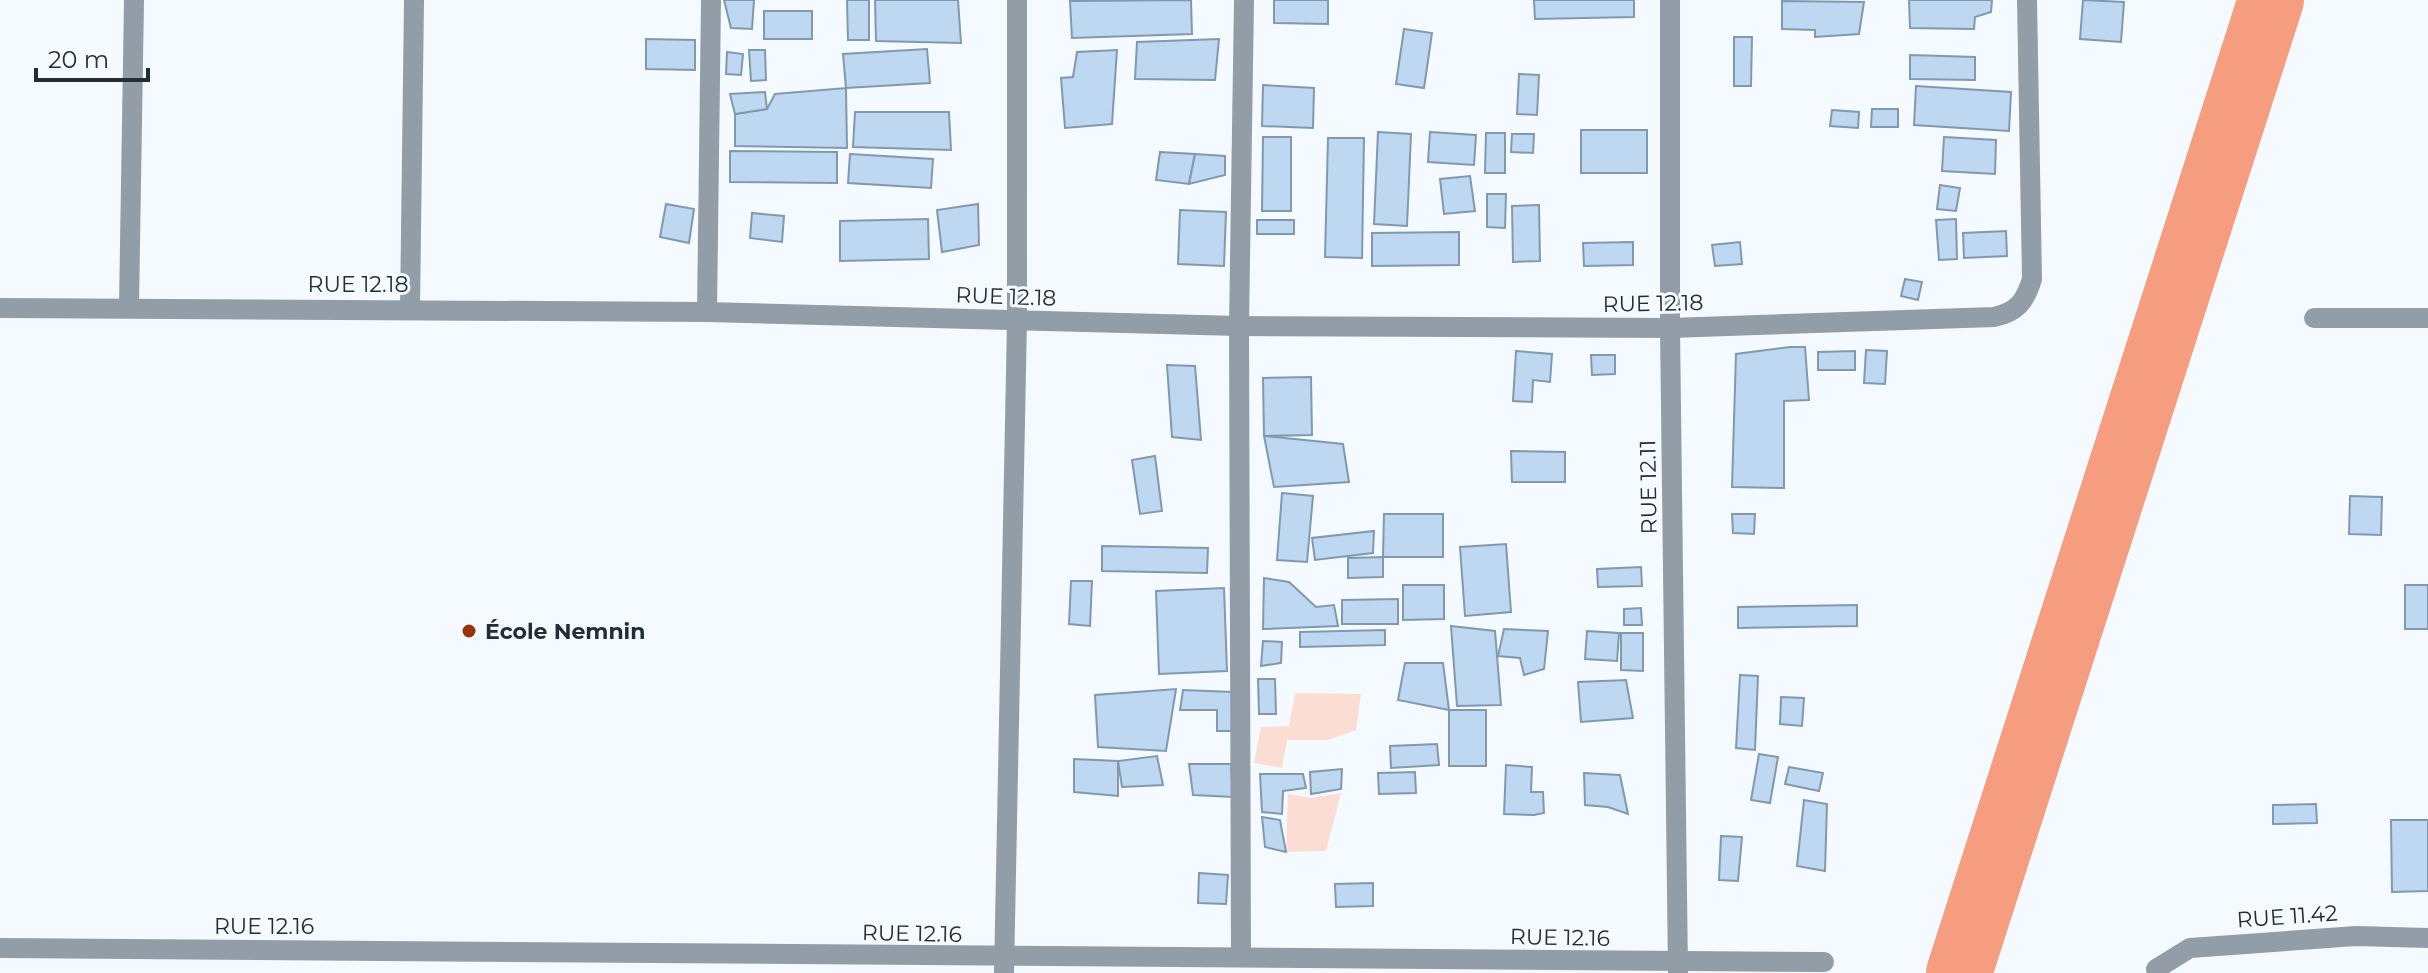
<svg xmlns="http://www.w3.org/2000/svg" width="2428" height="973" font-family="Montserrat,sans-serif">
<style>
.green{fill:#fcddd4}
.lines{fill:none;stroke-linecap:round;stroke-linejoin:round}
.river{stroke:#f69d80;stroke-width:66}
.building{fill:#bed8f1;stroke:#8099b1;stroke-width:2}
.street{stroke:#929da8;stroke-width:20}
.poi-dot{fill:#983208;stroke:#f4faff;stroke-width:3}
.labels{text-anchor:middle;stroke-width:6;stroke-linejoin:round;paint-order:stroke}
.street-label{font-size:22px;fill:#232d37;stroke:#f4faff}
.poi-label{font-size:22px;font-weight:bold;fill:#232d37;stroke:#f4faff;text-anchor:start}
</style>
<rect width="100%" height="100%" fill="#f4faff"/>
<g class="green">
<path d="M1295,693L1361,694L1356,730L1328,740H1287L1282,768L1254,763L1261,727L1289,726Z"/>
<path d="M1341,793L1326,851L1286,852L1288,794L1311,798Z"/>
</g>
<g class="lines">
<path class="river" d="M1959,973L2271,0"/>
</g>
<g class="building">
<path d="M724,0H754L752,29L731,28Z"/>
<path d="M847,0H869V40H848Z"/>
<path d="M875,0H958L961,43L876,41Z"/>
<path d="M1191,0L1192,34L1072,38L1070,1Z"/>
<path d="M1274,0H1328V24L1274,23Z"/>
<path d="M1534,0H1634V17L1535,19Z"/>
<path d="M1909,0H1992L1991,12L1975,17L1974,29L1910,28Z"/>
<path d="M2083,0L2124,2L2121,42L2080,39Z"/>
<path d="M1782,1L1864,2L1859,34L1815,37V30L1782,29Z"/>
<rect x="764" y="11" width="48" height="28"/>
<path d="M1404,29L1432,33L1424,88L1396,84Z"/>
<path d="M1734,37H1752L1751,86H1734Z"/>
<path d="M646,39L695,40V70L646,69Z"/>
<path d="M1219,39L1215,80L1135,79L1137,42Z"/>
<path d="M927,49L930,83L846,88L843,54Z"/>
<path d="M749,50H765L766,80L751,81Z"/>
<path d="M1117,50L1112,124L1065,128L1061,78L1073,77L1077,52Z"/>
<path d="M727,52L743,54L741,75L726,74Z"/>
<path d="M1910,55L1975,57V80L1910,79Z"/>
<path d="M1519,74L1539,75L1537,115L1517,114Z"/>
<path d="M1263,85L1314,88L1313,128L1262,126Z"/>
<path d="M1916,86L2011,92L2009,131L1914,125Z"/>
<path d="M846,88L847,148L735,146V114L767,109L775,94Z"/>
<path d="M765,92L767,109L735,114L730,94Z"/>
<path d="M1872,109H1898V127H1871Z"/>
<path d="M1832,110L1859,112L1858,128L1830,126Z"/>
<path d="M855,112H949L951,150L853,147Z"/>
<rect x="1581" y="130" width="66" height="43"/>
<path d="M1378,132L1411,134L1407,226L1374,224Z"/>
<path d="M1430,132L1476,135L1474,165L1428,162Z"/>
<path d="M1486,133H1505V173H1485Z"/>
<path d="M1512,134H1534L1533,153L1511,152Z"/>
<path d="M1263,137H1291V211H1262Z"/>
<path d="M1944,137L1996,140L1995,174L1942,171Z"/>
<path d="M1328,138H1364L1362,258L1325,257Z"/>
<path d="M730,151L837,152V183L730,182Z"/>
<path d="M1160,152L1195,154L1189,184L1156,180Z"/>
<path d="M850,154L933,159L931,188L848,183Z"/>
<path d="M1195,154L1225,156V175L1189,184Z"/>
<path d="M1470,176L1475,211L1444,214L1440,179Z"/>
<path d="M1940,185L1960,188L1956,211L1937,209Z"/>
<path d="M1487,194H1506L1505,228L1487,227Z"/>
<path d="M666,204L694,209L689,243L660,237Z"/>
<path d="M978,204L979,245L942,252L937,210Z"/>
<path d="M1539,205L1540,261L1513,262L1512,206Z"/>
<path d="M1180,210L1226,212L1224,266L1178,264Z"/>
<path d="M752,213L784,216L782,242L750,238Z"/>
<path d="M928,219L929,259L840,261V221Z"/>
<path d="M1956,219L1957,259L1939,260L1936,220Z"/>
<rect x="1257" y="220" width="37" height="14"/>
<path d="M2006,231L2007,256L1964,258L1963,233Z"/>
<path d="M1459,232V265L1372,266V233Z"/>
<path d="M1633,242V265L1584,266L1583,243Z"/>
<path d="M1740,242L1742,264L1715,266L1712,245Z"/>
<path d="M1905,279L1922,282L1918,300L1901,296Z"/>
<path d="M1790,347H1805L1809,400L1784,401V488L1732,487L1736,354Z"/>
<path d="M1866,350L1887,351L1885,384L1864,383Z"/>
<path d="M1516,351L1552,354L1550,382L1533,380L1532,402L1513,401Z"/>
<path d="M1855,351V370H1818V352Z"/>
<path d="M1591,355H1615V374L1592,375Z"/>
<path d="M1167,365L1195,366L1201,440L1172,437Z"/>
<path d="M1311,377L1312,435L1264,436L1263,378Z"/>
<path d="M1264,436L1343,444L1349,482L1274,487Z"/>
<path d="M1511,451L1565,452V482H1512Z"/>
<path d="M1155,456L1162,511L1140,514L1132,460Z"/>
<path d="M1282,493L1313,496L1307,562L1277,560Z"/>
<path d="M2350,496L2382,497L2381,535L2349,534Z"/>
<path d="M1384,514H1443V557H1383Z"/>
<path d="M1732,514H1755L1754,534L1733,533Z"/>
<path d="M1374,531L1373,553L1315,560L1312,538Z"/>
<path d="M1506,544L1511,612L1465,616L1460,547Z"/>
<path d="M1102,546L1208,548L1207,573L1102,571Z"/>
<path d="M1383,557V577L1348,578V558Z"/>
<path d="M1641,567L1642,586L1598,587L1597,569Z"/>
<path d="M1264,578L1289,582L1316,607L1334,605L1338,626L1263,629Z"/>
<path d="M1071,581H1092L1090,626L1069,624Z"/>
<path d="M1403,585H1444V619L1403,620Z"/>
<rect x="2405" y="585" width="23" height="44"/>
<path d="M1224,588L1227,671L1159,674L1156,591Z"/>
<path d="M1398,599V624H1342V600Z"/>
<path d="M1857,605V626L1738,628V607Z"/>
<path d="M1641,608L1642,625H1624V609Z"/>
<path d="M1451,626L1495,631L1501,705L1457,706Z"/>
<path d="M1504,629L1548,631L1544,669L1524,675L1520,658L1498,656Z"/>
<path d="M1385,630V645L1300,647V632Z"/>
<path d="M1587,631L1619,633L1617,661L1585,659Z"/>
<path d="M1621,633H1643V671L1621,670Z"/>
<path d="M1263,641L1282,642L1281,663L1261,666Z"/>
<path d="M1405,663H1443L1449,710L1398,700Z"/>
<path d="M1740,675L1758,676L1755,750L1736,748Z"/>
<path d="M1258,679H1275L1276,714H1259Z"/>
<path d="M1626,680L1633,718L1581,722L1578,682Z"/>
<path d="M1176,689L1166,751L1098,747L1095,695Z"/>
<path d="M1183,690L1233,692L1234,731H1217V710H1180Z"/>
<path d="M1781,697L1804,698L1802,726L1780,724Z"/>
<rect x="1449" y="710" width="37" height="56"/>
<path d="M1437,744L1439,765L1391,768L1390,746Z"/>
<path d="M1759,754L1778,757L1770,803L1751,800Z"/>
<path d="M1157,756L1163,785L1122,787L1118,761Z"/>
<path d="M1074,759L1118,761V796L1074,792Z"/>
<path d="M1189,764H1231L1233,797L1193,795Z"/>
<path d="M1506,765L1532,767L1531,792H1543L1544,813L1534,815L1504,814Z"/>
<path d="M1789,767L1823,773L1819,791L1785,784Z"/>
<path d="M1342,769L1341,789L1311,794L1310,772Z"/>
<path d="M1415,772L1416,793L1379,794L1378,773Z"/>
<path d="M1584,773L1620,775L1628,814L1608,807L1585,805Z"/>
<path d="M1260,774H1303L1306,788L1283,791L1282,814L1262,812Z"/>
<path d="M1804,800L1827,804L1825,871L1797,866Z"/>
<path d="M2316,804L2317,823L2273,824V805Z"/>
<path d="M1262,817L1280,820L1286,852L1265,847Z"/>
<path d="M2391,820H2428V891L2392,892Z"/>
<path d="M1721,836L1742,837L1738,881L1719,880Z"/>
<path d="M1199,873L1228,875L1226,904L1198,903Z"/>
<path d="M1373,883V906L1336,907L1335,884Z"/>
</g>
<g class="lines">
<g class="street">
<path d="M1670,0V328L1678,973"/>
<path d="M129,306L134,0"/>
<path d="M0,308L707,312L1239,326L1670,328L1994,317C2017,312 2025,302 2032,279L2027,0"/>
<path d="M410,309L414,0"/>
<path d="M707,312L711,0"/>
<path d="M2314,318H2428"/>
<path d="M0,948L1824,962"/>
<path d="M1241,956L1239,326L1244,0"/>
<path d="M2156,969L2190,948L2356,936L2428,938"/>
<path d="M1004,973L1017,321V0"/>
</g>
</g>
<circle class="poi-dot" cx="469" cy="631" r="8"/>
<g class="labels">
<g class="street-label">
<text x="358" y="292">RUE 12.18</text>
<text transform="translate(1006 296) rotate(2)" y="8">RUE 12.18</text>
<text transform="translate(1653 303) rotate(-1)" y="8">RUE 12.18</text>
<text transform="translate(1648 487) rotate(-91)" y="8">RUE 12.11</text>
<text transform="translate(2287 916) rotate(-4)" y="8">RUE 11.42</text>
<text x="264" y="934">RUE 12.16</text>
<text transform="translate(912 933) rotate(1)" y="8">RUE 12.16</text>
<text transform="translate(1560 937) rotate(1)" y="8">RUE 12.16</text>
</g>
<g class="poi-label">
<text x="485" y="639">École Nemnin</text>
</g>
</g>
<path d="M36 68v12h112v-12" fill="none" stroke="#232d37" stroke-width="4"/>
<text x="48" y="68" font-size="24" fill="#232d37" stroke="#f4faff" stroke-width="6" paint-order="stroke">20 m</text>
</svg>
